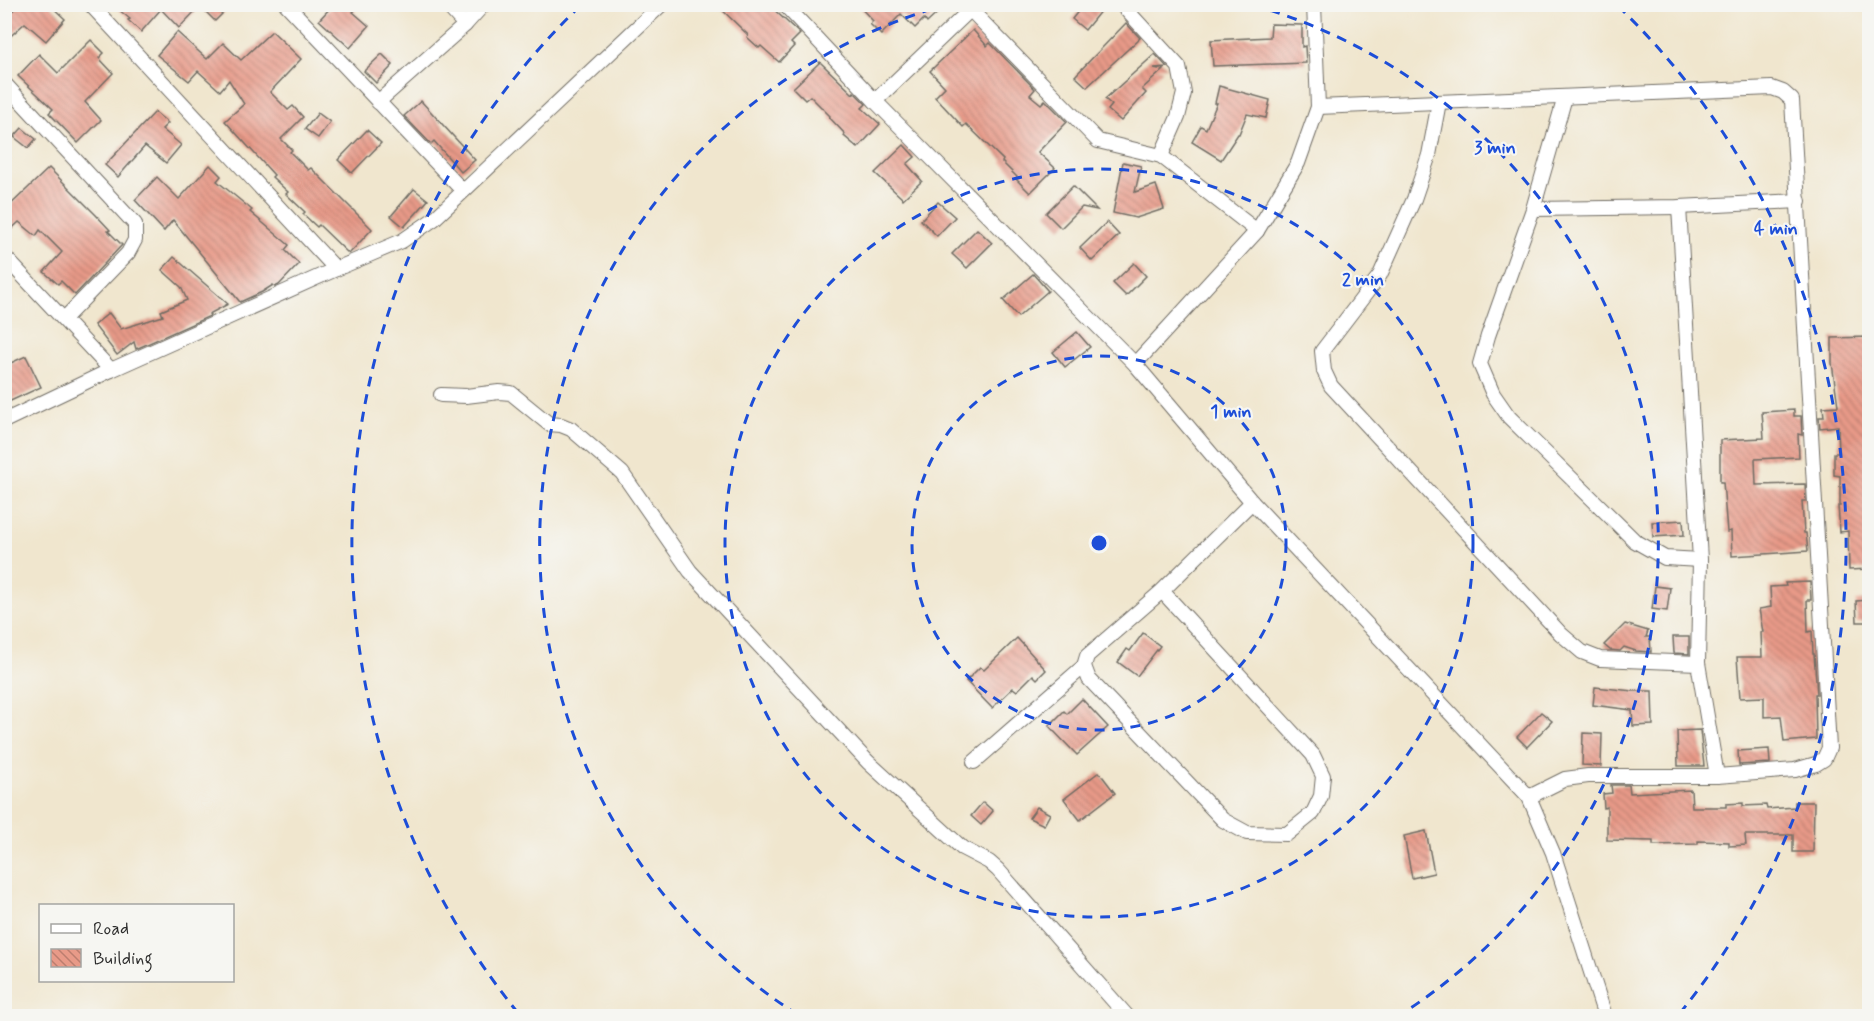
<svg xmlns="http://www.w3.org/2000/svg" width="1874" height="1021" font-family="Mynerve,sans-serif">
<style>
.building{fill:url(#building-back-hatch)}
.lines{fill:none;stroke-linecap:round;stroke-linejoin:round}
.street-casing{stroke:#706c64;stroke-width:16}
.street{stroke:#fff;stroke-width:14}
.ring{fill:none;stroke:#1d4ed8;stroke-width:3;stroke-dasharray:10 8}
.centre{fill:#1d4ed8;stroke:#f6f6f2;stroke-width:3}
.ring-label{font-size:18px;text-anchor:middle;font-weight:bold;fill:#1d4ed8;stroke:#f6f6f2;stroke-width:4.5;stroke-linejoin:round;paint-order:stroke}
</style>
<defs>
<pattern id="building-back-hatch" width="6" height="6" patternUnits="userSpaceOnUse" patternTransform="scale(1.5)"><rect width="6" height="6" fill="#e89a88"/><path d="M-1 5l2 2M0 0l6 6M5-1l2 2" fill="none" stroke="#bc7e6f"/></pattern>
</defs>
<rect width="100%" height="100%" fill="#f6f6f2"/>
<filter id="ink" filterUnits="userSpaceOnUse"><feTurbulence type="fractalNoise" baseFrequency=".0167" numOctaves="2"/><feDisplacementMap in="SourceGraphic" scale="12" xChannelSelector="R" yChannelSelector="G"/><feConvolveMatrix kernelMatrix="1 2 1 2 8 2 1 2 1" color-interpolation-filters="sRGB"/></filter>
<filter id="wash" filterUnits="userSpaceOnUse"><feTurbulence type="fractalNoise" baseFrequency=".008" numOctaves="4" result="noise"/><feDisplacementMap in="SourceGraphic" scale="24" xChannelSelector="R" yChannelSelector="G"/><feGaussianBlur stdDeviation="1.35" result="paint"/><feColorMatrix in="noise" values="0 0 0 0 0 0 0 0 0 0 0 0 0 0 0 0 0 1.4 0 .05"/><feComposite in="paint" operator="in"/></filter>
<g filter="url(#wash)">
<rect width="100%" height="100%" fill="#f0e6ce"/>
<g id="blocks">
<g class="building">
<path d="M19,4H49L65,19L46,41L25,23L4,42V20Z"/>
<path d="M112,4H232L215,21L200,6L179,28L161,9L141,32L128,20L130,19Z"/>
<path d="M334,4H361L353,12L369,26L350,48L319,20Z"/>
<path d="M716,4H768L800,34L791,43L794,46L779,62L761,46L759,48L747,37L748,35Z"/>
<path d="M857,4H947L927,23L924,19L915,28L901,14L881,35L870,24L873,21Z"/>
<path d="M1084,4H1106L1085,30L1072,19Z"/>
<path d="M1126,23L1140,38L1087,87L1075,76Z"/>
<path d="M1271,24L1302,25V47L1305,46L1306,63L1213,66L1211,40L1270,37Z"/>
<path d="M973,30L987,46L990,43L994,47L1035,89L1030,95L1041,104L1045,100L1067,122L1038,152L1055,168L1030,193L1016,179L1018,178L1002,162L1003,160L966,124L963,127L935,97L945,87L930,71Z"/>
<path d="M272,31L301,59L270,92L288,110L293,106L303,117L281,139L292,150L290,152L308,170L311,168L372,229L349,254L319,225L317,227L303,214L305,212L286,194L288,192L272,177L274,175L225,121L244,104L229,80L220,91L198,71L189,81L157,55L177,32L207,59L223,43L241,60Z"/>
<path d="M91,40L104,53L99,58L113,73L85,102L101,120L78,143L49,113L53,109L18,76L39,54L58,73Z"/>
<path d="M382,54L393,65L376,83L364,71Z"/>
<path d="M1155,54L1167,67L1154,68L1163,70L1142,89L1146,93L1121,121L1108,110L1112,105L1105,99Z"/>
<path d="M820,62L853,94L854,92L866,104L862,108L880,124L858,148L844,136L845,134L829,117L830,116L810,96L805,100L793,88Z"/>
<path d="M1219,86L1270,100L1266,118L1247,114L1239,134H1238L1221,160L1192,142L1201,126L1206,129L1217,103H1215Z"/>
<path d="M421,101L475,160L461,172L434,141L431,144L404,116Z"/>
<path d="M155,112L168,123L162,129L181,145L166,163L145,146L118,177L105,165Z"/>
<path d="M318,113L330,122L318,138L305,129Z"/>
<path d="M22,128L36,139L28,148L14,137Z"/>
<path d="M367,130L381,143L352,173L338,160Z"/>
<path d="M904,145L915,157L907,164L922,181L903,199L875,173Z"/>
<path d="M1123,162L1141,166L1135,192L1156,185L1164,209L1136,218L1113,213Z"/>
<path d="M210,165L221,176L217,181L252,210L250,212L289,245L285,250L299,264L279,285L275,287L273,285L262,292L240,302L173,220L164,231L135,200L157,177L179,199Z"/>
<path d="M49,168L96,215L110,230L108,231L122,245L75,295L61,281L58,284L44,272L62,252L40,230L36,236L19,222L4,236V211Z"/>
<path d="M1073,186L1097,210L1082,207L1061,228L1046,213Z"/>
<path d="M414,189L428,200L404,227L391,216Z"/>
<path d="M938,202L955,217L937,236L921,220Z"/>
<path d="M1107,222L1119,235L1092,261L1080,248Z"/>
<path d="M977,229L992,243L967,268L952,254Z"/>
<path d="M174,257L228,304L209,314L210,316L136,349L134,342L117,355L94,325L109,313L121,329L163,316L161,311L187,300L181,287L162,270Z"/>
<path d="M1134,263L1146,276L1126,296L1113,283Z"/>
<path d="M1033,274L1048,291L1018,317L1003,300Z"/>
<path d="M1077,332L1090,347L1065,367L1053,352Z"/>
<path d="M1869,337V569L1849,570L1848,531L1840,532L1838,506H1840V476L1834,475V453H1839L1838,426L1820,428L1819,417H1824L1823,407L1838,406L1832,363V338Z"/>
<path d="M26,356L41,387L4,404V366Z"/>
<path d="M1794,410V416H1801L1802,435L1798,434L1799,457L1755,459L1756,485L1805,484L1806,501H1802L1804,533H1806L1808,551L1732,556L1731,531L1727,532L1723,482H1720V440L1764,438L1762,412Z"/>
<path d="M1683,520L1684,535L1653,537L1652,522Z"/>
<path d="M1810,582L1811,600H1807L1808,632L1812,631L1813,654H1814L1817,694H1815L1816,739L1784,742L1781,716L1764,717V697L1740,698L1737,657H1762L1761,632H1763L1759,609L1771,607L1770,587L1786,586L1785,583Z"/>
<path d="M1655,586L1670,588L1667,611L1652,609Z"/>
<path d="M1869,600V622H1857L1856,601Z"/>
<path d="M1625,624L1648,631L1646,637H1650L1651,652L1636,651L1624,647L1620,651L1610,650L1604,645Z"/>
<path d="M1143,633L1160,646L1137,676L1118,662L1127,649L1130,651Z"/>
<path d="M1673,637H1689V654L1674,653Z"/>
<path d="M1017,638L1046,670L1037,679L1033,675L1017,691L1013,688L992,708L966,681L980,667L984,670Z"/>
<path d="M1595,687L1633,691H1652L1653,725L1633,726L1632,710L1593,705Z"/>
<path d="M1082,699L1108,727L1077,755L1049,726L1064,711L1067,714Z"/>
<path d="M1541,712L1552,721L1527,747L1517,737Z"/>
<path d="M1700,730L1704,766H1678L1677,731Z"/>
<path d="M1583,733L1602,734L1601,766L1582,765Z"/>
<path d="M1769,749L1770,763L1739,765L1738,751Z"/>
<path d="M1099,772L1115,793L1080,820L1064,799Z"/>
<path d="M1611,785H1629L1630,793L1691,790L1692,807H1726V804L1743,803V806L1766,805L1767,809L1795,807V802H1814L1813,852H1793V835H1745L1746,845L1729,846V842L1698,841V844L1653,845V841L1607,840V807L1604,808L1603,794L1612,793Z"/>
<path d="M983,802L993,811L981,825L971,816Z"/>
<path d="M1037,807L1050,814L1044,825L1029,818Z"/>
<path d="M1426,831L1434,873L1412,878L1404,836Z"/>
</g>
</g>
</g>
<g filter="url(#ink)">
<use href="#blocks" fill-opacity="0" stroke="#706c64" stroke-width="1.5"/>
<g class="lines">
<g class="street-casing">
<g id="street">
<path d="M90,4L336,269"/>
<path d="M286,4L463,191"/>
<path d="M446,4L465,25"/>
<path d="M784,4L875,101L1135,364L1252,502L1529,797L1553,853L1605,1016"/>
<path d="M965,4L1098,141L1161,156L1257,231"/>
<path d="M1121,4L1179,67L1184,93L1178,117L1161,156"/>
<path d="M4,83L135,224V240L128,253L64,319"/>
<path d="M1565,97L1533,209L1488,336L1480,364L1493,394L1509,417L1635,541L1665,558L1700,560"/>
<path d="M875,101L970,10"/>
<path d="M378,102L465,25L484,4"/>
<path d="M1439,102L1429,155L1414,199L1380,275L1322,351L1324,371L1331,386L1561,634L1582,652L1600,659L1698,663"/>
<path d="M1318,107L1772,88L1783,92L1792,100L1829,748L1824,759L1816,764L1795,770L1717,776H1588L1565,779L1529,797"/>
<path d="M1679,207L1700,560L1698,663L1717,776"/>
<path d="M1533,209L1679,207L1799,201"/>
<path d="M4,256L111,370"/>
<path d="M1135,364L1257,231L1298,163L1318,107L1314,4"/>
<path d="M441,395L466,396L499,392L511,393L549,424L561,425L571,429L622,473L690,571L868,762L962,848L989,862L998,870L1127,1016"/>
<path d="M4,421L111,370L336,269L402,241L434,219L662,4"/>
<path d="M1162,591L1313,755L1323,776L1321,796L1313,813L1287,834L1247,833L1223,820L1089,679L1084,666L1087,656L1162,591L1252,502"/>
<path d="M974,762L1084,666"/>
</g>
</g>
<use href="#street" class="street"/>
</g>
</g>
<g class="ring">
<circle cx="1099" cy="543" r="187"/>
<circle cx="1099" cy="543" r="374"/>
<path d="M798 1015A560 560 0 0 1 945 5M1253 5A560 560 0 0 1 1400 1015"/>
<path d="M518 1013A747 747 0 0 1 580 6M1618 6A747 747 0 0 1 1680 1013"/>
</g>
<circle cx="1099" cy="543" r="9" class="centre"/>
<g class="ring-label">
<text x="1495" y="153">3 min</text>
<text x="1776" y="234">4 min</text>
<text x="1363" y="285">2 min</text>
<text x="1231" y="417">1 min</text>
</g>
<rect width="1874" height="1021" fill="none" stroke="#f6f6f2" stroke-width="24"/>
<rect x="39" y="904" width="195" height="78" fill="#f6f6f2" stroke="#a5a5a2" stroke-width="1.5"/>
<rect x="51" y="924" width="30" height="9" fill="#ffffff" stroke="#a5a5a2" stroke-width="1.5"/>
<text x="93" y="934" font-size="18" fill="#2b2b2b">Road</text>
<rect x="51" y="949" width="30" height="18" fill="url(#building-back-hatch)" stroke="#a5a5a2" stroke-width="1.5"/>
<text x="93" y="964" font-size="18" fill="#2b2b2b">Building</text>
</svg>
